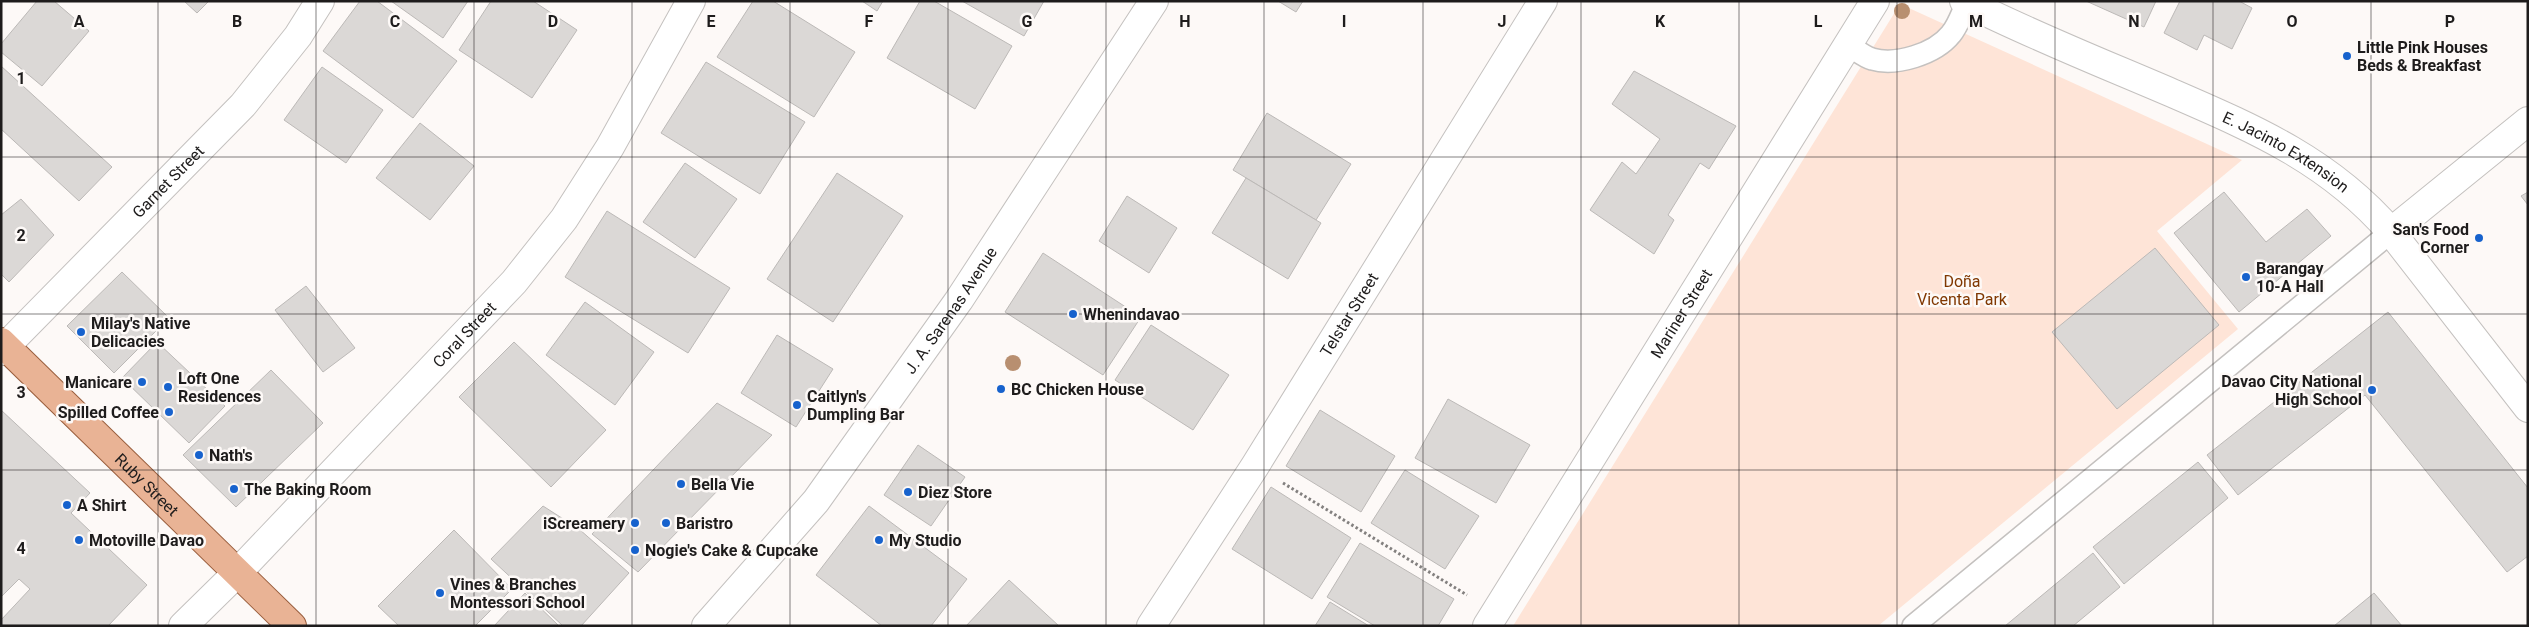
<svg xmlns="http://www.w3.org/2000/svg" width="2529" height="627" font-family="Roboto,sans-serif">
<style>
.green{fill:#fee4d7}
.building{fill:#dbd8d6;stroke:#bcb9b7}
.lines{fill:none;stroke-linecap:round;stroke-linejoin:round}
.lane-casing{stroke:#c4c1bf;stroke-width:24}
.street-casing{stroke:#c4c1bf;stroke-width:30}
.secondary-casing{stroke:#c4c1bf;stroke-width:30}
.primary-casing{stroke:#995e3d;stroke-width:30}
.path{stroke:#83807f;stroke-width:3;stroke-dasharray:2.5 2.5;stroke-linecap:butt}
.lane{stroke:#fff;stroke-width:21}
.street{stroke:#fff;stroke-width:28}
.secondary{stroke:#fff;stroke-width:28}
.primary{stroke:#e9b395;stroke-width:28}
.tree{fill:#b88f70}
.grid{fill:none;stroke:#1e1c1c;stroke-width:1;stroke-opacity:0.55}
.poi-dot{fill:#1762cd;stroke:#fdf9f7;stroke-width:2}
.labels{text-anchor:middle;stroke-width:5;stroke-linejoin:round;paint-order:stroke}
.poi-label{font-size:16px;font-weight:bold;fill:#1e1c1c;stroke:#fdf9f7;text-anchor:start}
.street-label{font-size:16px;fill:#1e1c1c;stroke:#fdf9f7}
.park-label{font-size:16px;fill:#803802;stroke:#fdf9f7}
.grid-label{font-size:16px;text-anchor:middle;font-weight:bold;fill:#1e1c1c;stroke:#fdf9f7;stroke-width:5;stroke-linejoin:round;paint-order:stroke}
</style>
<rect width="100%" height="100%" fill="#fdf9f7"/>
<path class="green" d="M1900,4L2242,160L2157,231L2238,329L1878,626H1513Z"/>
<g class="building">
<path d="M37,1H54L89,31L42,86L1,52V44Z"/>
<path d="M184,1H209L197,13Z"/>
<path d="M360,1H377L457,61L413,118L323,51Z"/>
<path d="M391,1H468L443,38Z"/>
<path d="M491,1H533L577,30L532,98L459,50Z"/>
<path d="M753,1H773L855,52L814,117L717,57Z"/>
<path d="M862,1H883L877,11Z"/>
<path d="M920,1H934L1012,46L975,109L887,58Z"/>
<path d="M962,1H1044L1024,36Z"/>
<path d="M1278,1H1303L1296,12Z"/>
<path d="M2086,1H2156L2144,27Z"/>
<path d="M2180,1H2239L2252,8L2232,49L2204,35L2197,50L2164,33Z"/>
<path d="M706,62L805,122L760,194L661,133Z"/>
<path d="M1,66L112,167L79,201L1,129Z"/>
<path d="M322,67L383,110L346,163L284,120Z"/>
<path d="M1634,71L1736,126L1709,169L1700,163L1668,215L1674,220L1654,254L1590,210L1622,162L1636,174L1660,139L1612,104Z"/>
<path d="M1267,113L1351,164L1316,220L1233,170Z"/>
<path d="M420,123L474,166L430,220L376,178Z"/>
<path d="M685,163L737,199L695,258L643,222Z"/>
<path d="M837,173L903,216L833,322L767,279Z"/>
<path d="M1246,178L1321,223L1288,279L1212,233Z"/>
<path d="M2224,192L2266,242L2307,209L2331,236L2239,312L2174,233Z"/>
<path d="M2528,192V205L2521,196Z"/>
<path d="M1127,196L1177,228L1149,273L1099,241Z"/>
<path d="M21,199L54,235L9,282L1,274V215Z"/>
<path d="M607,211L730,288L688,353L565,277Z"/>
<path d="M2155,248L2219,325L2117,409L2052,332Z"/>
<path d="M1043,253L1141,317L1103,375L1005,312Z"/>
<path d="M122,272L169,318L114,373L67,326Z"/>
<path d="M306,286L355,348L323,372L275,310Z"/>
<path d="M585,302L654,352L615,405L546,355Z"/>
<path d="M2388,312L2528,488V556L2507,572L2365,395L2238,495L2207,455Z"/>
<path d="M1151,325L1229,375L1193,430L1115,380Z"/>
<path d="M777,335L833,369L796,427L741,393Z"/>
<path d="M157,342L225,406L189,443L122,378Z"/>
<path d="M514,342L606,430L551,487L459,397Z"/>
<path d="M271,370L323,423L236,507L183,455Z"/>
<path d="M1448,399L1530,445L1496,503L1415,458Z"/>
<path d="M717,403L772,435L638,572L592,534Z"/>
<path d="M1,410L90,493L71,513L147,585L108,626L1,625V620L30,589L19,579L1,597Z"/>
<path d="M1320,410L1395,456L1361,512L1286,466Z"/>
<path d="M918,445L965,477L931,526L884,495Z"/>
<path d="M2198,462L2228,498L2124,584L2093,547Z"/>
<path d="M1405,470L1479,516L1445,569L1371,523Z"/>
<path d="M1271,487L1351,538L1312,599L1232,549Z"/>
<path d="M543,506L579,529L629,573L581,626H563L491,559Z"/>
<path d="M869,506L967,579L931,626H882L816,575Z"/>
<path d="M454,530L512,589L475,626H399L378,606Z"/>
<path d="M1360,543L1454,599L1438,626H1375L1327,597Z"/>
<path d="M2093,553L2120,587L2073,626H2005Z"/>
<path d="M1009,580L1059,626H966Z"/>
<path d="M525,593L559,626H494Z"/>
<path d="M2374,593L2402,626H2334Z"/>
<path d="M1330,602L1369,626H1315Z"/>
</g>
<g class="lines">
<g class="lane-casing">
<g id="lane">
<path d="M1848,45C1855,49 1864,57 1872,59C1896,66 1935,54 1951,34C1958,26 1962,13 1967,3"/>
<path d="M1913,626L2391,232"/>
</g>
</g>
<g class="street-casing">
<g id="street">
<path d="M2391,232L2528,121"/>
<path id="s1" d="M1,351L243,105L298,36L320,1"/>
<path id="s2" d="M183,626L237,573L514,282L564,219L610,147L691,1"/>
<path id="s3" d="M1151,626L1255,466L1543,1"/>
<path id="s4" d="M1487,626L1875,1"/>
</g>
</g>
<g class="secondary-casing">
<g id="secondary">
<path id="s5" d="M1964,1C2031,35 2102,63 2172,93C2255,129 2330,161 2391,232L2528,408"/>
<path id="s6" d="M706,626L816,501L959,300L1154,1"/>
</g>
</g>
<g class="primary-casing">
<g id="primary">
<path id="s7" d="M1,342L292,626"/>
</g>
</g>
<path class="path" d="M1283,483L1467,595"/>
<use href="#lane" class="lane"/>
<use href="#street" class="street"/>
<use href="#secondary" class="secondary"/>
<use href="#primary" class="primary"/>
</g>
<g class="tree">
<circle cx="1902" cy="11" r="8"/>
<circle cx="1013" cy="363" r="8"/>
</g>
<path class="grid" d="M158,1V626M316,1V626M474,1V626M632,1V626M790,1V626M948,1V626M1106,1V626M1264,1V626M1423,1V626M1581,1V626M1739,1V626M1897,1V626M2055,1V626M2213,1V626M2371,1V626M1,157H2528M1,314H2528M1,470H2528"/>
<g class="poi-dot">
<circle cx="2347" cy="56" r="5"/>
<circle cx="2479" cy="238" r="5"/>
<circle cx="2246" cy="277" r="5"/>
<circle cx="1073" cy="314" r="5"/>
<circle cx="81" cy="332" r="5"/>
<circle cx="142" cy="382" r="5"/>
<circle cx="168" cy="387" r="5"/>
<circle cx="1001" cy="389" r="5"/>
<circle cx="2372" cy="390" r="5"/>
<circle cx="797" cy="405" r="5"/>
<circle cx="169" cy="412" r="5"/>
<circle cx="199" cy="455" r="5"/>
<circle cx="681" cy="484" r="5"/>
<circle cx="234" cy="489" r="5"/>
<circle cx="908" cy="492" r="5"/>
<circle cx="67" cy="505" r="5"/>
<circle cx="635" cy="523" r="5"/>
<circle cx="666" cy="523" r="5"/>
<circle cx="79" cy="540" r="5"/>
<circle cx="879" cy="540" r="5"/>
<circle cx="635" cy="550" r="5"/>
<circle cx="440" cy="593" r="5"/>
</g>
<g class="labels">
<g class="poi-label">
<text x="2357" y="53">Little Pink Houses<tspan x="2357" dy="18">Beds &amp; Breakfast</tspan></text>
<text x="2469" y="235" text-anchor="end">San's Food<tspan x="2469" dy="18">Corner</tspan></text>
<text x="2256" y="274">Barangay<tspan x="2256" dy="18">10-A Hall</tspan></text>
<text x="1083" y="320">Whenindavao</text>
<text x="91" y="329">Milay's Native<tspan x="91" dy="18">Delicacies</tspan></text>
<text x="178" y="384">Loft One<tspan x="178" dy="18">Residences</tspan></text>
<text x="2362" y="387" text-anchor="end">Davao City National<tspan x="2362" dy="18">High School</tspan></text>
<text x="132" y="388" text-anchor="end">Manicare</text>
<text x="1011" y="395">BC Chicken House</text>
<text x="807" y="402">Caitlyn's<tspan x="807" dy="18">Dumpling Bar</tspan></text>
<text x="159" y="418" text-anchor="end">Spilled Coffee</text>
<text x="209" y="461">Nath's</text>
<text x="691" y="490">Bella Vie</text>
<text x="244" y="495">The Baking Room</text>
<text x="918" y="498">Diez Store</text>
<text x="77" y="511">A Shirt</text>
<text x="625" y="529" text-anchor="end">iScreamery</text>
<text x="676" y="529">Baristro</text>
<text x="89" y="546">Motoville Davao</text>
<text x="889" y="546">My Studio</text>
<text x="645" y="556">Nogie's Cake &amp; Cupcake</text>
<text x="450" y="590">Vines &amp; Branches<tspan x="450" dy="18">Montessori School</tspan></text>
</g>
<g class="street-label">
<text dy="6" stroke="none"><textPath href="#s5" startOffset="356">E. Jacinto Extension</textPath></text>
<text dy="6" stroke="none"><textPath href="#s1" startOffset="238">Garnet Street</textPath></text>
<text dy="6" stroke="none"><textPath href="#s6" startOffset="400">J. A. Sarenas Avenue</textPath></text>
<text dy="6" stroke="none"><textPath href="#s4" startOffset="368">Mariner Street</textPath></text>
<text dy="6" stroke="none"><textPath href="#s3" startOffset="369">Telstar Street</textPath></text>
<text dy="6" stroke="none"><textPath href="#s2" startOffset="405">Coral Street</textPath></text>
<text dy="6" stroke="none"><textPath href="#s7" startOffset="204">Ruby Street</textPath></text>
</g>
<g class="park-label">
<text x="1962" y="287">Doña<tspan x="1962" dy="18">Vicenta Park</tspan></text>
</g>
</g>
<g class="grid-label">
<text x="79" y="27">A</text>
<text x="237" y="27">B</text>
<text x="395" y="27">C</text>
<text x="553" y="27">D</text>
<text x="711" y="27">E</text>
<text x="869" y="27">F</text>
<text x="1027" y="27">G</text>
<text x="1185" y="27">H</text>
<text x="1344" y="27">I</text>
<text x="1502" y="27">J</text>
<text x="1660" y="27">K</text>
<text x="1818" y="27">L</text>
<text x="1976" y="27">M</text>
<text x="2134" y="27">N</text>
<text x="2292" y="27">O</text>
<text x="2450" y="27">P</text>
<text x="21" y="84">1</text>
<text x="21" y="241">2</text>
<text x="21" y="398">3</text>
<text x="21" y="554">4</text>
</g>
<rect width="2529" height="627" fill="none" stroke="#1e1c1c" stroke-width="5"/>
</svg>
